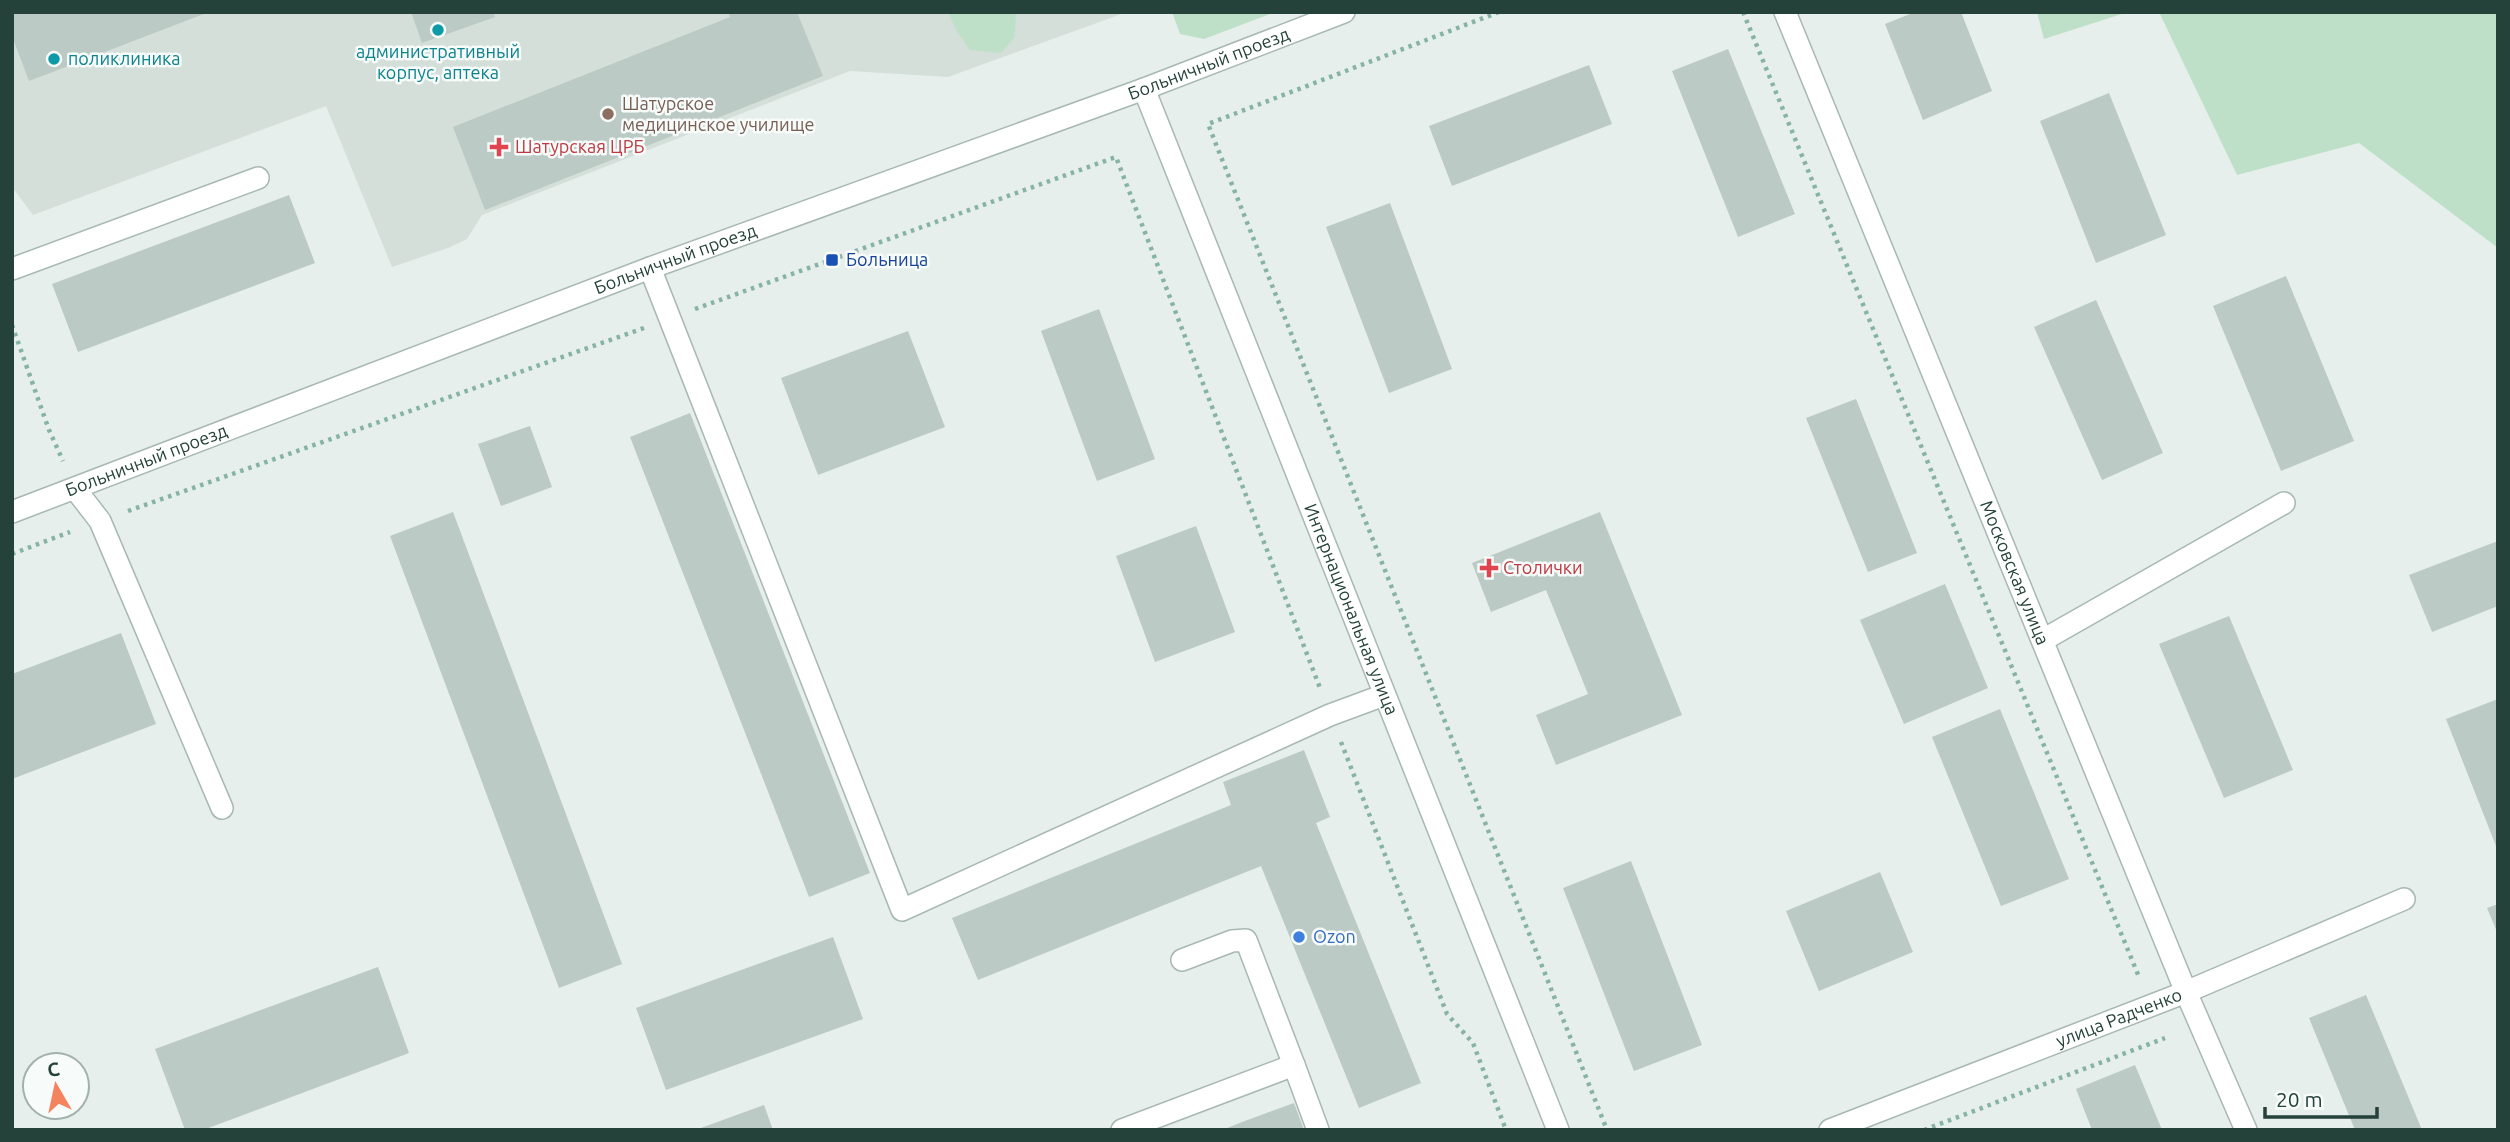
<svg xmlns="http://www.w3.org/2000/svg" width="2510" height="1142" font-family="Ubuntu,sans-serif">
<style>
.built{fill:#d4dfda}
.green{fill:#bfe0c8}
.building{fill:#bbcac4}
.lines{fill:none;stroke-linecap:round;stroke-linejoin:round}
.minor-casing{stroke:#a8b8b2;stroke-width:24}
.path{stroke:#86b3a5;stroke-width:4.5;stroke-dasharray:3.5 5;stroke-linecap:butt}
.minor{stroke:#fff;stroke-width:21}
.culture-dot{fill:#0f9aa8;stroke:#f7fbf9;stroke-width:2.5}
.education-dot{fill:#8d6e63;stroke:#f7fbf9;stroke-width:2.5}
.health-dot{fill:#e0444e;stroke:#f7fbf9;stroke-width:2.5}
.transit-dot{fill:#1a4fb4;stroke:#f7fbf9;stroke-width:2.5}
.shop-dot{fill:#3f7fe0;stroke:#f7fbf9;stroke-width:2.5}
.labels{text-anchor:middle;stroke-width:5;stroke-linejoin:round;paint-order:stroke}
.culture-label{font-size:18px;fill:#0d838f;stroke:#f7fbf9}
.street-label{font-size:18px;fill:#24423a;stroke:#f7fbf9}
.education-label{font-size:18px;fill:#785e54;stroke:#f7fbf9;text-anchor:start}
.health-label{font-size:18px;fill:#be3a42;stroke:#f7fbf9;text-anchor:start}
.transit-label{font-size:18px;fill:#164399;stroke:#f7fbf9;text-anchor:start}
.shop-label{font-size:18px;fill:#366cbe;stroke:#f7fbf9;text-anchor:start}
</style>
<rect width="100%" height="100%" fill="#e6efeb"/>
<path class="built" d="M12,12H1127L948,77L850,71L482,215L467,239L448,248L392,267L326,106L33,215L12,187Z"/>
<g class="green">
<path d="M948,12H1016L1015,37L1001,53L970,50L956,30Z"/>
<path d="M1172,12H1275L1204,39L1180,34Z"/>
<path d="M2037,12H2128L2044,39Z"/>
<path d="M2159,12H2498V248L2359,143L2237,175Z"/>
</g>
<g class="building">
<path d="M12,12H209L29,81L12,36Z"/>
<path d="M411,12H493L495,17L422,43Z"/>
<path d="M728,12H797L823,76L485,210L453,127L730,17Z"/>
<path d="M1915,12H1961L1992,91L1923,120L1885,24Z"/>
<path d="M1728,49L1795,214L1738,237L1672,71Z"/>
<path d="M1589,65L1612,124L1452,186L1429,126Z"/>
<path d="M2109,93L2166,235L2096,263L2040,121Z"/>
<path d="M289,195L315,263L78,352L52,284Z"/>
<path d="M1390,203L1452,369L1389,393L1326,227Z"/>
<path d="M2286,276L2354,441L2281,471L2213,306Z"/>
<path d="M2096,300L2163,453L2102,480L2034,327Z"/>
<path d="M1099,309L1155,459L1097,481L1041,331Z"/>
<path d="M908,331L945,427L818,475L781,378Z"/>
<path d="M1856,399L1917,553L1868,572L1806,418Z"/>
<path d="M690,413L870,873L809,897L630,437Z"/>
<path d="M530,426L552,487L501,506L478,444Z"/>
<path d="M453,512L622,964L559,988L390,536Z"/>
<path d="M1600,512L1682,715L1556,765L1536,715L1588,694L1546,590L1491,612L1472,563Z"/>
<path d="M1196,526L1235,632L1155,662L1116,556Z"/>
<path d="M2498,541V606L2432,632L2409,575Z"/>
<path d="M1945,584L1988,688L1904,724L1860,620Z"/>
<path d="M2229,616L2293,770L2224,798L2159,644Z"/>
<path d="M121,633L156,724L12,779V674Z"/>
<path d="M2498,699V851L2446,719Z"/>
<path d="M2000,709L2069,879L2001,906L1932,737Z"/>
<path d="M1304,750L1330,817L1316,823L1421,1083L1359,1108L1261,866L978,980L952,918L1231,805L1223,782Z"/>
<path d="M1631,861L1702,1045L1634,1071L1563,888Z"/>
<path d="M1880,872L1913,952L1819,991L1786,911Z"/>
<path d="M2498,904V934L2487,908Z"/>
<path d="M833,937L863,1019L666,1090L636,1008Z"/>
<path d="M378,967L409,1053L203,1130H185L155,1049Z"/>
<path d="M2366,995L2422,1130H2355L2309,1018Z"/>
<path d="M2135,1065L2162,1130H2092L2076,1089Z"/>
<path d="M1294,1103L1304,1130H1222L1242,1122Z"/>
<path d="M764,1105L773,1130H698V1129Z"/>
</g>
<g class="lines">
<g class="minor-casing">
<g id="minor">
<path id="s1" d="M1785,12L2186,992L2246,1130"/>
<path id="s2" d="M1144,89L1558,1130"/>
<path d="M650,268L902,910L1330,715L1384,695"/>
<path d="M12,269L258,178"/>
<path d="M76,490L100,521L222,808"/>
<path id="s3" d="M12,512L650,268L1144,89L1344,12"/>
<path d="M2043,640L2284,503"/>
<path d="M1182,960L1232,941L1246,940L1294,1065"/>
<path d="M1122,1130L1294,1065L1318,1130"/>
<path id="s4" d="M1830,1130L2186,992L2404,899"/>
</g>
</g>
<g class="path">
<path d="M1499,12L1208,124L1607,1130"/>
<path d="M1743,12L2139,977"/>
<path d="M695,309L1116,157L1320,688"/>
<path d="M12,325L49,430L63,461"/>
<path d="M128,511L644,328"/>
<path d="M12,554L70,532"/>
<path d="M1341,742L1447,1014L1473,1043L1506,1130"/>
<path d="M1924,1130L2165,1038"/>
</g>
<use href="#minor" class="minor"/>
</g>
<g class="culture-dot">
<circle cx="438" cy="30" r="7"/>
<circle cx="54" cy="59" r="7"/>
</g>
<circle class="education-dot" cx="608" cy="114" r="7"/>
<g class="health-dot">
<path d="M495.5 136.5h7v7h7v7h-7v7h-7v-7h-7v-7h7z"/>
<path d="M1485.5 557.5h7v7h7v7h-7v7h-7v-7h-7v-7h7z"/>
</g>
<rect class="transit-dot" x="825" y="253" width="14" height="14" rx="3.5"/>
<circle class="shop-dot" cx="1299" cy="937" r="7"/>
<g class="labels">
<g class="culture-label">
<text x="438" y="58">административный<tspan x="438" dy="21">корпус, аптека</tspan></text>
<text x="68" y="65" text-anchor="start">поликлиника</text>
</g>
<g class="street-label">
<text dy="6" stroke="none"><textPath href="#s3" startOffset="1278">Больничный проезд</textPath></text>
<text dy="6" stroke="none"><textPath href="#s3" startOffset="710">Больничный проезд</textPath></text>
<text dy="6" stroke="none"><textPath href="#s3" startOffset="144">Больничный проезд</textPath></text>
<text dy="6" stroke="none"><textPath href="#s1" startOffset="606">Московская улица</textPath></text>
<text dy="6" stroke="none"><textPath href="#s2" startOffset="560">Интернациональная улица</textPath></text>
<text dy="6" stroke="none"><textPath href="#s4" startOffset="310">улица Радченко</textPath></text>
</g>
<g class="education-label">
<text x="622" y="110">Шатурское<tspan x="622" dy="21">медицинское училище</tspan></text>
</g>
<g class="health-label">
<text x="515" y="153">Шатурская ЦРБ</text>
<text x="1503" y="574">Столички</text>
</g>
<g class="transit-label">
<text x="846" y="266">Больница</text>
</g>
<g class="shop-label">
<text x="1313" y="943">Ozon</text>
</g>
</g>
<rect width="2510" height="1142" fill="none" stroke="#24423a" stroke-width="28"/>
<g transform="translate(56 1086) rotate(351)"><circle r="33" fill="#f7fbf9" stroke="#a3b1ad" stroke-width="2"/>
<path d="M0-5L12 26L0 18L-12 26Z" fill="#f4845f"/>
<text y="-10" font-size="19" font-weight="bold" text-anchor="middle" fill="#24423a">С</text>
</g>
<path d="M2265 1107v10h112v-10" fill="none" stroke="#24423a" stroke-width="3.5"/>
<text x="2276" y="1107" font-size="21" fill="#24423a" stroke="#f7fbf9" stroke-width="5" paint-order="stroke">20 m</text>
</svg>
